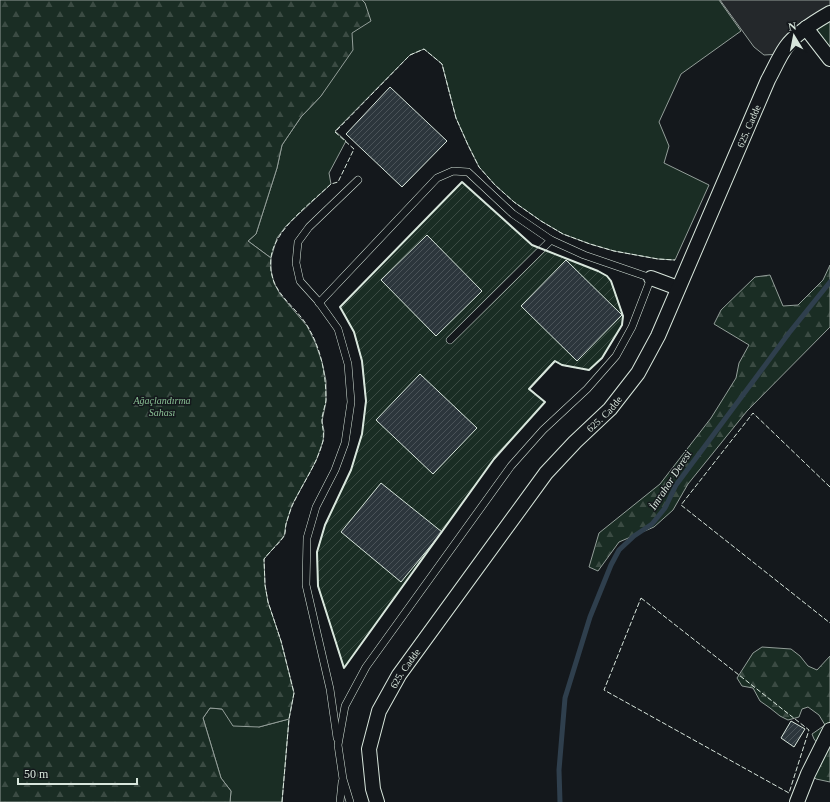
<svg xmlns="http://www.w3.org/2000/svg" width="830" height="802" font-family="Georgia,serif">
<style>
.grass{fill:#1a2d24;stroke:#939e99}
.forest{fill:url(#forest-firs);stroke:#939e99}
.garden{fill:url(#garden-furrows);stroke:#939e99}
.parking{fill:#24282b;stroke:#939e99}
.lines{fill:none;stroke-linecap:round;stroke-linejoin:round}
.stream{stroke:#2f3f4d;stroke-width:5}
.building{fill:url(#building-hatch);stroke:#d8e6dc}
.service-casing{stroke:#d8e6dc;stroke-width:8}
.minor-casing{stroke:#d8e6dc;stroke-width:16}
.service{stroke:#14181c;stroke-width:7}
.minor{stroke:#14181c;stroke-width:14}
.fence{stroke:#d8e6dc;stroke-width:1;stroke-dasharray:5 2;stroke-linecap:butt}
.wall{stroke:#d8e6dc;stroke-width:2}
.labels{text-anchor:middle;stroke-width:3;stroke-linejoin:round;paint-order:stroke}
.street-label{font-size:10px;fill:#d8e6dc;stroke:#14181c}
.park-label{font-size:10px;font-style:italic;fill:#8ac095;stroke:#14181c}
.water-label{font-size:11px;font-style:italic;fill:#d8e6dc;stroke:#14181c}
</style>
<defs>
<pattern id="forest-firs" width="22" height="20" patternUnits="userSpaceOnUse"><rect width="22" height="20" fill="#1a2d24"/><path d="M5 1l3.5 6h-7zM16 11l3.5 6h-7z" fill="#3b4b43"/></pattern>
<pattern id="garden-furrows" width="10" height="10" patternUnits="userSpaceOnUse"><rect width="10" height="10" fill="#1a2d24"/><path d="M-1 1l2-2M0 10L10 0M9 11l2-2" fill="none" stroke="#3b4b43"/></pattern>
<pattern id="building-hatch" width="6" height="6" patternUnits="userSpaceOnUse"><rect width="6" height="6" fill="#2c363c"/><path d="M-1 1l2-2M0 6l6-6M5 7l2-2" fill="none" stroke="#4a5358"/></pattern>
</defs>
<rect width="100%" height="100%" fill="#14181c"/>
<g class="grass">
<path d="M362,0H719L741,31L681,74L659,122L669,146L664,163L709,185L675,260L658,259L614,251L590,244L563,234L541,221L514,202L495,185L479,167L468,145L456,118L442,64L424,49L410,55L335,131L346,141L329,173L331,184L286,226L277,238L271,258L248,241L256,234L277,168L282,145L301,117L321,96L365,3Z"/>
<path d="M830,13V59L806,28Z"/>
<path d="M210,708L222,709L259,727L289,719L282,802H230L231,791L221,778L203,718Z"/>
</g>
<g class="forest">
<path d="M0,0H362L365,3L371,21L352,33L353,50L321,96L301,117L282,145L277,168L256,234L248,241L271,258V270L274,283L280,294L307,326L315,342L322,362L326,381V402L322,421L324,431L323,441L316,461L292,505L286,524L284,536L264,559L265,585L268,602L281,641L294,693L289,719L259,727L233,726L222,709L210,708L203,718L221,778L231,791L230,802H0Z"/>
<path d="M830,265V327L747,411L688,484L673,510L654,527L619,542L598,571L589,567L599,533L660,484L711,418L736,378L739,363L749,345L714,324L721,310L755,277L770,275L783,306L798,305L823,280Z"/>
<path d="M762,647L791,649L800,656L808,666L817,670L830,656V782L816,779L812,775L818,744L814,739L812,734L825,725L819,715L808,707L802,709L799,717L788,720L780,716L770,708L760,701L753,688L742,686L737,678L753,653Z"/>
</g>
<path class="garden" d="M462,182L532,245L598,271L607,276L611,281L623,316L622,325L602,358L589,370L562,365L554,361L529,388L545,402L494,459L344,668L318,586L317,552L325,525L351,470L362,434L366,401L362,361L354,332L340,307Z"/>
<path class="parking" d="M720,0H830V13L782,54L764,55L754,47Z"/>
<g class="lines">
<path class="stream" d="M560,802L559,770L565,698L590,617L611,565L619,550L634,536L652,524L665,508L676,485L789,333L830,282"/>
</g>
<g class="building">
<path d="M390,87L447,141L402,187L346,134Z"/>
<path d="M427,235L482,291L436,336L381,280Z"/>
<path d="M566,260L622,315L577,361L521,306Z"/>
<path d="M420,374L477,428L433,474L376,420Z"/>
<path d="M381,483L442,532L401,582L341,532Z"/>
<path d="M791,721L805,729L794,747L781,738Z"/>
</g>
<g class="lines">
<g class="service-casing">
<g id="service">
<path d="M319,303L437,178L453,171L468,172L513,214L551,240L584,255L651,278L632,327L616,356L587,389L543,430L511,466L366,667L345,706L338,745L343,779L350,802"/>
<path d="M450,340L551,240"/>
<path d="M337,738L330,689L306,585L307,538L316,507L335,470L345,443L351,402L348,364L338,329L318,301L300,281L296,263L298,242L309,227L358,180"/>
<path d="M340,802L342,782"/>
</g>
</g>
<g class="minor-casing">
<g id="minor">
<path d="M806,28L830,59"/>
<path d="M651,278L678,288"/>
<path id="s1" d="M377,802L373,789L369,749L379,711L399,675L546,473L575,442L610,409L638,373L658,336L768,80C774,69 779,57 786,47C795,34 816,21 830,13"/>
<path d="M797,802L808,774L830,730"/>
</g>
</g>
<use href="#service" class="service"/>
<use href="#minor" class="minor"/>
<g class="fence">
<path d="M830,487L753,413L681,505L830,623"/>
<path d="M641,598L809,730L789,793L604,690Z"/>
<path d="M282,802L289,719L294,693L281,641L268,602L265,585L264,559C269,552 280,543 284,536C286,533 285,528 286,524C288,518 290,510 293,504C303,483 317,464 323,441C325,434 322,428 322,421C322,414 325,407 326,400C326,374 321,349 308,327C293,302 267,292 271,257C275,229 311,203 331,184L338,182L354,149L335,132L410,55L424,49L442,64L456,118L468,145L479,167L495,185L514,202L541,221L563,234L590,244L614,251L658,259L675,260"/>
</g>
<path class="wall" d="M462,182L532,245L598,271L607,276L611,281L623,316L622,325L602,358L589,370L562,365L555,361L529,389L545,402L494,459L344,668L318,586L317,552L325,525L351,470L362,434L366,401L362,361L354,332L340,307Z"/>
</g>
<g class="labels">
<g class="street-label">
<text dy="4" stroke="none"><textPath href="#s1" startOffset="791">625. Cadde</textPath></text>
<text dy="4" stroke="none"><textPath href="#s1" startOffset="467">625. Cadde</textPath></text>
<text dy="4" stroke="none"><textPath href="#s1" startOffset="143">625. Cadde</textPath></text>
</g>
<g class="park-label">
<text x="162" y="404">Ağaçlandırma<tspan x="162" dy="12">Sahası</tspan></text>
</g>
<g class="water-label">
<text transform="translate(670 480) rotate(-57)" y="4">İmrahor Deresi</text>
</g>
</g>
<g transform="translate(794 36) rotate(350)" stroke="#14181c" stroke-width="3" paint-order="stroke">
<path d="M0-3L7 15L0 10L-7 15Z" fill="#d8e6dc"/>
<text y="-6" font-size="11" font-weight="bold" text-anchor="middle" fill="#d8e6dc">N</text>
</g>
<path d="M18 778v6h119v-6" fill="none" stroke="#d8e6dc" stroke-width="2"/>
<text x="24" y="778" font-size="12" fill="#d8e6dc" stroke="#14181c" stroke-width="3" paint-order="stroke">50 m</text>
</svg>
